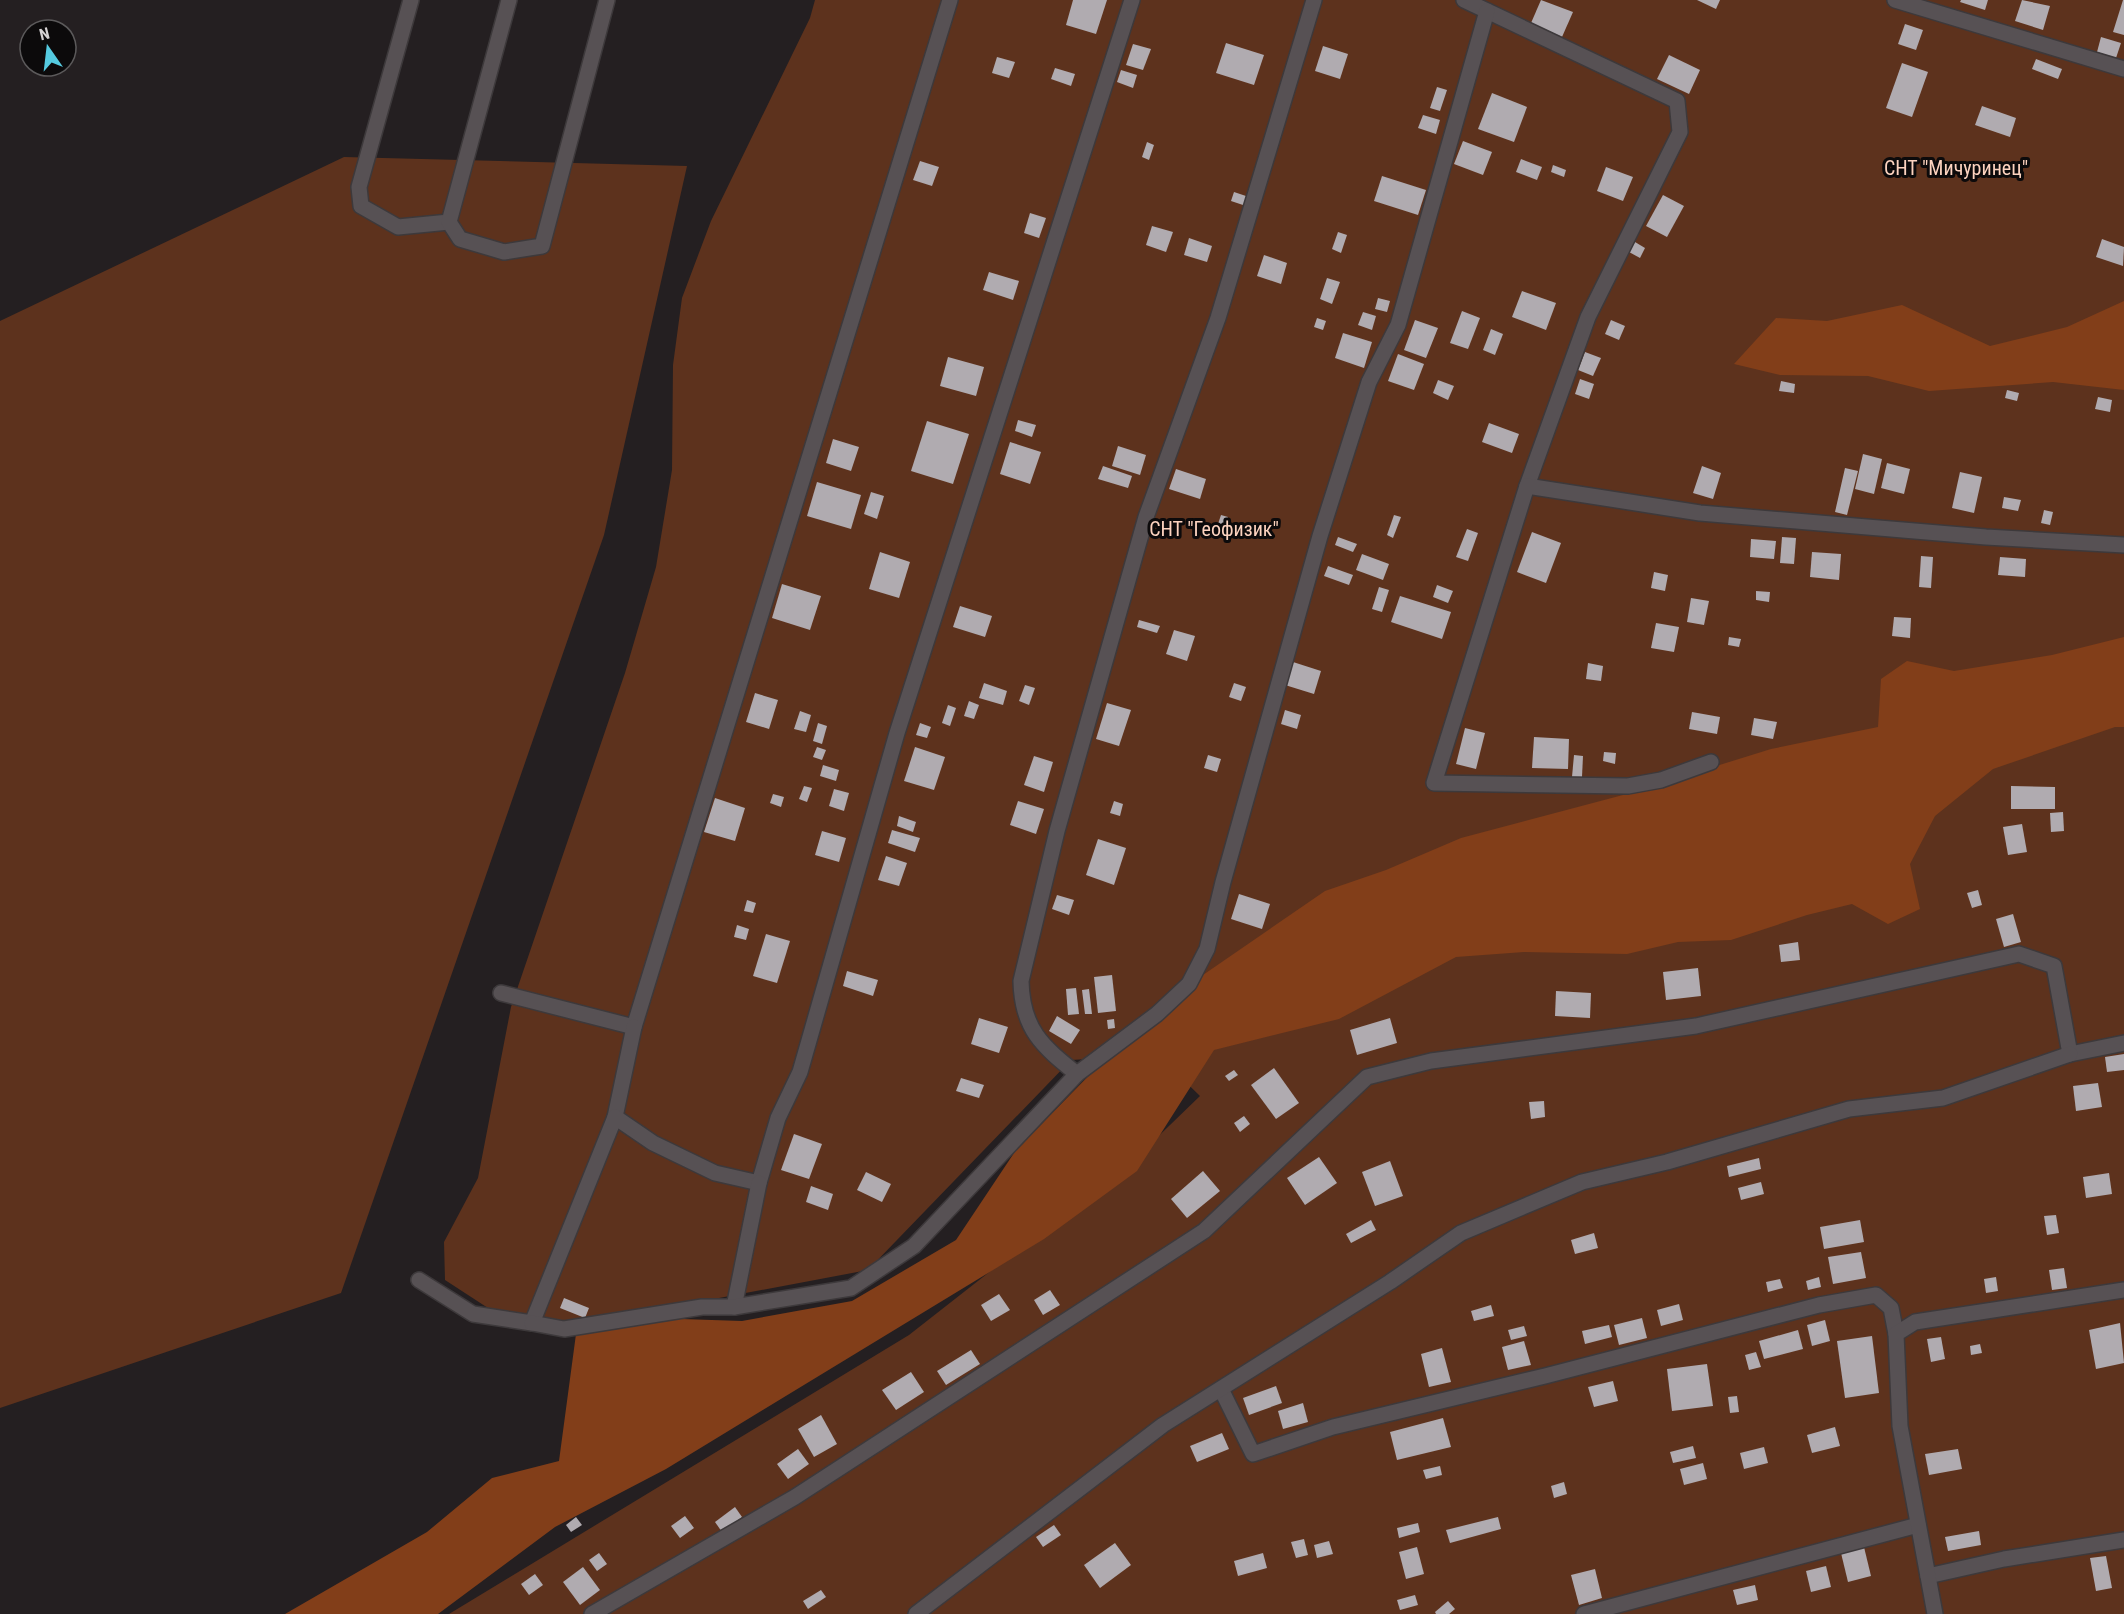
<svg xmlns="http://www.w3.org/2000/svg" width="2124" height="1614" font-family="'Roboto Condensed',sans-serif">
<style>
.green{fill:#5d321d}
.forest{fill:#823e19}
.building{fill:#b0abb0}
.lines{fill:none;stroke-linecap:round;stroke-linejoin:round}
.minor-casing{stroke:#3d393b;stroke-width:18}
.minor{stroke:#575154;stroke-width:15}
.labels{text-anchor:middle;stroke-width:6;stroke-linejoin:round;paint-order:stroke}
.park-label{font-size:20px;fill:#fdd3bf;stroke:#0c0a0b}
</style>
<rect width="100%" height="100%" fill="#241f21"/>
<g class="green">
<path d="M815,0H2124V1614H449L909,1335L1140,1154L1200,1096L1158,1055L1071,1060L868,1270L571,1326L488,1308L445,1280L444,1242L478,1178L511,1007L625,673L656,567L672,470L673,365L682,298L711,221L810,18Z"/>
<path d="M344,157L687,166L604,535L341,1293L0,1408V321Z"/>
</g>
<g class="forest">
<path d="M2124,301V390L2053,382L1929,391L1868,376L1780,375L1734,364L1776,318L1827,321L1902,305L1990,346L2067,327Z"/>
<path d="M2124,637V727H2115L1993,769L1935,816L1910,864L1920,909L1888,924L1852,904L1807,915L1731,940L1678,942L1627,954L1524,952L1456,957L1339,1019L1214,1050L1137,1171L1044,1239L666,1469L555,1527L438,1614H285L427,1532L492,1478L559,1461L576,1334L651,1318L742,1321L852,1301L956,1240L1016,1150L1155,1008L1325,891L1386,870L1461,838L1623,795L1771,749L1878,727L1881,679L1907,661L1954,671L2052,655Z"/>
</g>
<g class="building">
<path d="M1073,0H1107L1096,34L1066,25Z"/>
<path d="M1541,0L1573,12L1562,37L1531,23Z"/>
<path d="M1697,0H1720L1716,9Z"/>
<path d="M1961,0H1988L1985,10L1960,2Z"/>
<path d="M2022,0L2050,6L2043,30L2015,21Z"/>
<path d="M2123,0H2124V35L2113,32Z"/>
<path d="M1905,24L1923,30L1916,50L1898,44Z"/>
<path d="M2101,37L2121,43L2116,58L2097,52Z"/>
<path d="M1226,43L1264,55L1254,85L1216,73Z"/>
<path d="M1133,44L1151,49L1143,70L1126,65Z"/>
<path d="M1323,46L1348,54L1340,79L1315,71Z"/>
<path d="M1669,55L1700,70L1689,94L1657,79Z"/>
<path d="M997,57L1015,62L1009,78L992,73Z"/>
<path d="M2036,59L2062,69L2058,79L2032,69Z"/>
<path d="M1902,63L1928,72L1912,117L1886,108Z"/>
<path d="M1055,68L1075,74L1071,86L1051,79Z"/>
<path d="M1121,70L1137,75L1133,88L1117,82Z"/>
<path d="M1437,87L1447,90L1440,111L1430,108Z"/>
<path d="M1492,93L1527,107L1514,142L1478,129Z"/>
<path d="M1982,106L2016,118L2010,137L1975,125Z"/>
<path d="M1423,115L1440,120L1436,134L1418,128Z"/>
<path d="M1463,141L1492,152L1483,175L1454,164Z"/>
<path d="M1147,142L1154,145L1149,160L1142,157Z"/>
<path d="M1521,159L1542,167L1537,180L1516,172Z"/>
<path d="M920,161L939,167L932,186L913,180Z"/>
<path d="M1553,165L1566,170L1564,177L1551,172Z"/>
<path d="M1606,167L1633,177L1623,201L1597,191Z"/>
<path d="M1382,176L1426,190L1418,215L1374,201Z"/>
<path d="M1234,192L1249,197L1246,206L1231,201Z"/>
<path d="M1663,195L1684,206L1667,237L1646,226Z"/>
<path d="M1030,213L1046,218L1039,238L1024,233Z"/>
<path d="M1152,226L1173,232L1166,252L1146,245Z"/>
<path d="M1338,232L1347,235L1341,253L1332,249Z"/>
<path d="M1189,238L1212,246L1207,262L1184,255Z"/>
<path d="M2102,239L2124,247L2123,266L2096,257Z"/>
<path d="M1635,242L1645,248L1640,258L1629,252Z"/>
<path d="M1264,255L1287,263L1281,284L1257,276Z"/>
<path d="M989,272L1019,281L1013,300L983,290Z"/>
<path d="M1327,278L1340,282L1332,304L1320,299Z"/>
<path d="M1522,291L1556,303L1546,330L1512,317Z"/>
<path d="M1378,298L1390,301L1387,312L1375,309Z"/>
<path d="M1462,311L1480,318L1468,349L1450,343Z"/>
<path d="M1363,312L1376,316L1372,330L1358,325Z"/>
<path d="M1317,318L1326,321L1323,330L1314,327Z"/>
<path d="M1415,320L1438,328L1426,358L1404,350Z"/>
<path d="M1611,320L1625,326L1619,340L1605,334Z"/>
<path d="M1491,329L1503,334L1495,355L1483,350Z"/>
<path d="M1343,333L1372,342L1364,368L1335,358Z"/>
<path d="M1585,352L1601,358L1593,376L1578,370Z"/>
<path d="M1398,354L1424,364L1414,390L1388,381Z"/>
<path d="M948,357L984,367L976,396L940,386Z"/>
<path d="M1580,379L1594,384L1589,399L1575,394Z"/>
<path d="M1438,380L1454,386L1448,400L1433,393Z"/>
<path d="M1781,381L1795,384L1794,393L1779,391Z"/>
<path d="M2007,390L2019,393L2017,401L2005,398Z"/>
<path d="M2098,397L2112,400L2110,412L2095,409Z"/>
<path d="M1018,420L1036,425L1032,437L1015,431Z"/>
<path d="M927,421L969,434L953,484L911,471Z"/>
<path d="M1489,423L1519,434L1512,453L1482,442Z"/>
<path d="M833,439L859,447L851,471L826,463Z"/>
<path d="M1010,442L1041,452L1030,484L1000,474Z"/>
<path d="M1118,446L1146,455L1140,475L1112,466Z"/>
<path d="M1863,454L1882,459L1874,494L1855,489Z"/>
<path d="M1887,463L1910,469L1904,494L1881,488Z"/>
<path d="M1103,466L1132,476L1128,488L1098,479Z"/>
<path d="M1702,466L1721,473L1713,499L1693,493Z"/>
<path d="M1845,468L1858,471L1847,515L1835,512Z"/>
<path d="M1176,469L1206,479L1200,499L1169,489Z"/>
<path d="M1960,472L1982,477L1974,513L1952,508Z"/>
<path d="M817,482L861,495L851,529L807,516Z"/>
<path d="M871,492L884,496L877,519L864,514Z"/>
<path d="M2004,497L2021,500L2018,511L2002,508Z"/>
<path d="M2044,510L2053,512L2050,525L2041,523Z"/>
<path d="M1221,515L1228,517L1224,529L1217,527Z"/>
<path d="M1394,515L1401,517L1393,538L1387,535Z"/>
<path d="M1467,529L1478,533L1468,561L1456,557Z"/>
<path d="M1532,532L1561,543L1546,583L1517,572Z"/>
<path d="M1338,537L1357,544L1353,552L1335,545Z"/>
<path d="M1782,537L1796,538L1794,564L1780,563Z"/>
<path d="M1751,539L1776,541L1774,559L1750,557Z"/>
<path d="M880,552L910,562L899,598L869,589Z"/>
<path d="M1812,552L1841,554L1839,580L1810,577Z"/>
<path d="M1362,554L1389,564L1383,580L1356,570Z"/>
<path d="M1921,556L1933,557L1931,588L1919,587Z"/>
<path d="M2000,557L2026,559L2025,577L1998,575Z"/>
<path d="M1328,566L1353,575L1349,585L1324,576Z"/>
<path d="M1654,572L1668,575L1665,591L1651,588Z"/>
<path d="M782,584L821,596L810,630L772,618Z"/>
<path d="M1437,585L1453,591L1448,603L1433,597Z"/>
<path d="M1379,587L1389,590L1382,612L1372,609Z"/>
<path d="M1756,591L1770,592L1769,602L1756,600Z"/>
<path d="M1400,596L1451,612L1442,639L1391,622Z"/>
<path d="M1691,598L1709,601L1704,625L1687,622Z"/>
<path d="M960,606L992,616L985,637L953,627Z"/>
<path d="M1894,617L1911,618L1910,638L1892,636Z"/>
<path d="M1139,620L1160,626L1157,633L1137,627Z"/>
<path d="M1656,623L1679,627L1674,652L1651,648Z"/>
<path d="M1174,630L1195,636L1187,661L1166,654Z"/>
<path d="M1729,637L1741,639L1739,647L1728,645Z"/>
<path d="M1293,662L1321,671L1314,694L1285,685Z"/>
<path d="M1588,663L1603,666L1601,681L1586,679Z"/>
<path d="M984,683L1007,691L1003,705L979,698Z"/>
<path d="M1234,683L1246,687L1241,701L1229,697Z"/>
<path d="M1025,685L1035,688L1029,705L1019,701Z"/>
<path d="M755,693L778,700L769,729L746,722Z"/>
<path d="M969,701L979,705L974,719L964,716Z"/>
<path d="M1107,703L1131,710L1119,746L1096,739Z"/>
<path d="M948,705L956,708L950,726L942,723Z"/>
<path d="M1285,710L1301,715L1297,729L1281,724Z"/>
<path d="M800,711L811,715L806,732L794,729Z"/>
<path d="M1692,712L1720,717L1717,734L1689,729Z"/>
<path d="M1754,718L1777,722L1773,739L1751,735Z"/>
<path d="M818,723L827,726L822,744L813,741Z"/>
<path d="M920,723L931,727L927,738L916,735Z"/>
<path d="M1465,728L1485,733L1476,769L1456,764Z"/>
<path d="M1534,737L1569,739L1568,769L1532,768Z"/>
<path d="M817,747L826,750L822,760L813,757Z"/>
<path d="M915,747L945,757L934,790L904,781Z"/>
<path d="M1604,752L1616,753L1615,764L1603,761Z"/>
<path d="M1208,755L1221,759L1217,772L1204,768Z"/>
<path d="M1574,755L1583,756L1582,777H1572Z"/>
<path d="M1034,756L1053,762L1044,792L1024,785Z"/>
<path d="M823,765L839,770L836,781L820,776Z"/>
<path d="M804,786L812,788L807,802L799,799Z"/>
<path d="M2011,786L2055,787V809H2011Z"/>
<path d="M834,789L849,793L844,811L829,806Z"/>
<path d="M773,794L784,797L781,807L770,803Z"/>
<path d="M715,798L745,808L735,841L704,832Z"/>
<path d="M1018,801L1044,809L1036,834L1010,825Z"/>
<path d="M1114,801L1123,804L1120,816L1110,813Z"/>
<path d="M2063,812L2064,831L2051,832L2050,813Z"/>
<path d="M899,816L916,822L913,832L897,826Z"/>
<path d="M2022,824L2027,852L2008,855L2003,827Z"/>
<path d="M892,830L920,838L915,852L888,843Z"/>
<path d="M822,831L846,838L839,862L815,855Z"/>
<path d="M1098,839L1126,848L1114,885L1086,875Z"/>
<path d="M886,856L907,863L899,886L878,880Z"/>
<path d="M1978,890L1982,905L1972,908L1967,893Z"/>
<path d="M1239,894L1270,904L1262,929L1231,919Z"/>
<path d="M1057,895L1074,900L1069,915L1052,909Z"/>
<path d="M747,900L756,903L753,913L744,911Z"/>
<path d="M2013,914L2021,942L2004,947L1996,919Z"/>
<path d="M737,925L749,929L746,940L734,937Z"/>
<path d="M766,934L790,941L777,983L753,976Z"/>
<path d="M1798,942L1800,960L1781,962L1779,945Z"/>
<path d="M1698,968L1701,996L1666,1000L1663,972Z"/>
<path d="M847,971L878,980L873,996L843,986Z"/>
<path d="M1112,975L1116,1011L1098,1013L1094,977Z"/>
<path d="M1076,988L1079,1014L1068,1015L1066,989Z"/>
<path d="M1089,989L1092,1014H1085L1082,990Z"/>
<path d="M1556,991L1591,993L1590,1018L1555,1016Z"/>
<path d="M1057,1016L1080,1030L1071,1044L1049,1031Z"/>
<path d="M979,1018L1008,1027L999,1053L971,1044Z"/>
<path d="M1390,1018L1397,1043L1357,1055L1350,1030Z"/>
<path d="M1114,1019L1115,1028L1108,1029L1107,1020Z"/>
<path d="M2124,1054V1070L2107,1072L2105,1057Z"/>
<path d="M1274,1068L1299,1103L1276,1119L1251,1085Z"/>
<path d="M1234,1070L1238,1075L1229,1081L1225,1076Z"/>
<path d="M961,1078L984,1085L979,1098L956,1091Z"/>
<path d="M2098,1083L2102,1107L2076,1111L2073,1086Z"/>
<path d="M1544,1101L1545,1117L1531,1119L1529,1102Z"/>
<path d="M1244,1116L1250,1124L1240,1132L1234,1123Z"/>
<path d="M794,1134L822,1144L809,1179L781,1170Z"/>
<path d="M1319,1157L1337,1183L1305,1205L1287,1178Z"/>
<path d="M1759,1158L1761,1169L1729,1177L1727,1166Z"/>
<path d="M1390,1161L1403,1196L1375,1206L1362,1172Z"/>
<path d="M1203,1171L1220,1191L1187,1218L1171,1199Z"/>
<path d="M866,1172L891,1184L882,1202L857,1190Z"/>
<path d="M2109,1173L2112,1194L2086,1198L2083,1177Z"/>
<path d="M1761,1182L1764,1194L1741,1200L1738,1188Z"/>
<path d="M811,1186L833,1194L828,1210L806,1202Z"/>
<path d="M2056,1215L2059,1233L2047,1235L2044,1216Z"/>
<path d="M1371,1220L1376,1230L1351,1243L1346,1234Z"/>
<path d="M1860,1220L1864,1242L1824,1249L1820,1227Z"/>
<path d="M1594,1233L1598,1248L1575,1254L1571,1240Z"/>
<path d="M1861,1252L1866,1278L1833,1284L1828,1257Z"/>
<path d="M2064,1268L2067,1288L2052,1290L2049,1270Z"/>
<path d="M1819,1277L1821,1287L1808,1290L1806,1281Z"/>
<path d="M1996,1277L1998,1291L1986,1293L1984,1279Z"/>
<path d="M1780,1279L1783,1288L1768,1292L1766,1282Z"/>
<path d="M1050,1290L1060,1305L1043,1315L1034,1300Z"/>
<path d="M999,1294L1010,1310L991,1321L981,1305Z"/>
<path d="M564,1298L589,1308L585,1318L560,1308Z"/>
<path d="M1679,1304L1683,1320L1661,1326L1657,1310Z"/>
<path d="M1491,1305L1494,1316L1474,1321L1471,1311Z"/>
<path d="M1642,1318L1647,1338L1619,1345L1614,1325Z"/>
<path d="M1825,1320L1830,1341L1812,1346L1807,1325Z"/>
<path d="M2120,1323L2124,1363L2096,1369L2089,1330Z"/>
<path d="M1609,1325L1612,1337L1585,1344L1582,1331Z"/>
<path d="M1524,1326L1527,1336L1511,1340L1508,1330Z"/>
<path d="M1798,1330L1803,1349L1764,1359L1759,1341Z"/>
<path d="M1872,1336L1879,1393L1845,1398L1837,1341Z"/>
<path d="M1941,1337L1945,1359L1931,1362L1927,1339Z"/>
<path d="M1524,1341L1531,1365L1508,1370L1502,1347Z"/>
<path d="M1980,1344L1982,1353L1971,1355L1970,1346Z"/>
<path d="M1442,1348L1451,1382L1429,1387L1421,1354Z"/>
<path d="M971,1350L980,1364L946,1385L937,1371Z"/>
<path d="M1756,1352L1761,1367L1749,1370L1745,1355Z"/>
<path d="M1707,1364L1713,1406L1672,1411L1667,1369Z"/>
<path d="M911,1372L924,1392L896,1410L882,1390Z"/>
<path d="M1613,1381L1618,1401L1594,1407L1588,1387Z"/>
<path d="M1276,1386L1282,1403L1249,1415L1243,1398Z"/>
<path d="M1737,1396L1739,1412L1730,1413L1728,1397Z"/>
<path d="M1303,1403L1308,1422L1283,1429L1278,1411Z"/>
<path d="M821,1415L837,1444L814,1457L798,1429Z"/>
<path d="M1443,1418L1451,1447L1397,1460L1390,1432Z"/>
<path d="M1835,1427L1840,1446L1812,1453L1807,1435Z"/>
<path d="M1222,1433L1229,1449L1197,1462L1190,1446Z"/>
<path d="M1693,1446L1696,1458L1673,1463L1670,1452Z"/>
<path d="M1764,1447L1768,1463L1744,1469L1740,1453Z"/>
<path d="M798,1449L809,1464L788,1479L777,1464Z"/>
<path d="M1958,1449L1962,1469L1929,1475L1925,1454Z"/>
<path d="M1703,1463L1707,1479L1684,1485L1680,1469Z"/>
<path d="M1440,1466L1442,1475L1426,1479L1423,1470Z"/>
<path d="M1564,1482L1567,1494L1554,1498L1551,1486Z"/>
<path d="M735,1507L742,1517L722,1532L715,1522Z"/>
<path d="M685,1516L694,1528L680,1538L671,1526Z"/>
<path d="M576,1517L582,1525L571,1532L566,1525Z"/>
<path d="M1498,1517L1501,1529L1450,1543L1446,1530Z"/>
<path d="M1418,1523L1420,1532L1399,1538L1397,1528Z"/>
<path d="M1054,1525L1061,1535L1043,1547L1036,1537Z"/>
<path d="M1979,1531L1981,1545L1948,1551L1945,1537Z"/>
<path d="M1304,1539L1308,1555L1296,1558L1291,1542Z"/>
<path d="M1329,1541L1333,1554L1317,1558L1314,1545Z"/>
<path d="M1115,1543L1131,1565L1100,1588L1084,1565Z"/>
<path d="M1417,1547L1424,1574L1406,1579L1399,1552Z"/>
<path d="M1864,1547L1871,1576L1848,1582L1841,1553Z"/>
<path d="M599,1553L607,1564L597,1571L589,1560Z"/>
<path d="M1263,1553L1267,1568L1238,1576L1234,1561Z"/>
<path d="M2106,1556L2112,1588L2096,1591L2090,1558Z"/>
<path d="M1826,1566L1831,1587L1811,1592L1806,1571Z"/>
<path d="M583,1567L600,1590L580,1605L563,1582Z"/>
<path d="M1595,1569L1602,1598L1579,1605L1571,1575Z"/>
<path d="M535,1574L543,1585L529,1595L521,1584Z"/>
<path d="M1755,1585L1758,1600L1737,1605L1733,1590Z"/>
<path d="M821,1590L826,1597L808,1609L803,1601Z"/>
<path d="M1415,1595L1418,1605L1400,1610L1397,1600Z"/>
<path d="M1448,1601L1455,1609L1449,1614H1436L1435,1612Z"/>
</g>
<g class="lines">
<g class="minor-casing">
<g id="minor">
<path d="M411,0L359,187L361,206L398,227L449,222"/>
<path d="M509,0L449,222L460,239L504,252L542,246L607,0"/>
<path d="M1464,0L1677,101L1680,132L1588,317L1527,486"/>
<path d="M1895,0L2124,69"/>
<path d="M1711,762L1661,780L1628,786L1434,783L1527,486L1700,513L1986,537L2124,545"/>
<path d="M501,993L634,1027L950,0"/>
<path d="M1077,1074C1042,1046 1022,1029 1021,981L1057,831L1146,517L1218,318L1314,0"/>
<path d="M615,1117L634,1027"/>
<path d="M419,1280L473,1314L532,1323L615,1117L653,1143L715,1173L759,1183L778,1118L800,1072L897,733L1132,0"/>
<path d="M734,1307L759,1183"/>
<path d="M532,1323L564,1329L702,1307H734L851,1288L914,1246L1077,1074L1157,1014L1189,984L1207,949L1223,882L1320,536L1369,382L1398,325L1487,11"/>
<path d="M1221,1389L1253,1454L1333,1427L1545,1376L1819,1305L1876,1295L1891,1308L1896,1334"/>
<path d="M1928,1576L2004,1559L2124,1540"/>
<path d="M592,1614L795,1497L1204,1231L1367,1077L1431,1061L1696,1026L2019,954L2054,966L2070,1054L2124,1043"/>
<path d="M916,1614L1163,1425L1390,1282L1461,1233L1582,1182L1667,1162L1849,1109L1943,1098L2070,1054"/>
<path d="M1584,1614L1918,1525"/>
<path d="M1935,1614L1900,1426L1896,1334L1915,1322L2124,1290"/>
</g>
</g>
<use href="#minor" class="minor"/>
</g>
<g class="labels">
<g class="park-label">
<text x="1956" y="175">СНТ "Мичуринец"</text>
<text x="1214" y="536">СНТ "Геофизик"</text>
</g>
</g>
<g transform="translate(48 48) rotate(346)"><circle r="28" fill="#0c0a0b" stroke="#5c5a5b" stroke-width="1.5"/>
<path d="M0-4.5L10 22L0 15L-10 22Z" fill="#55cae0"/>
<text y="-9" font-size="16" font-weight="bold" text-anchor="middle" fill="#d5d2d3">N</text>
</g>
</svg>
